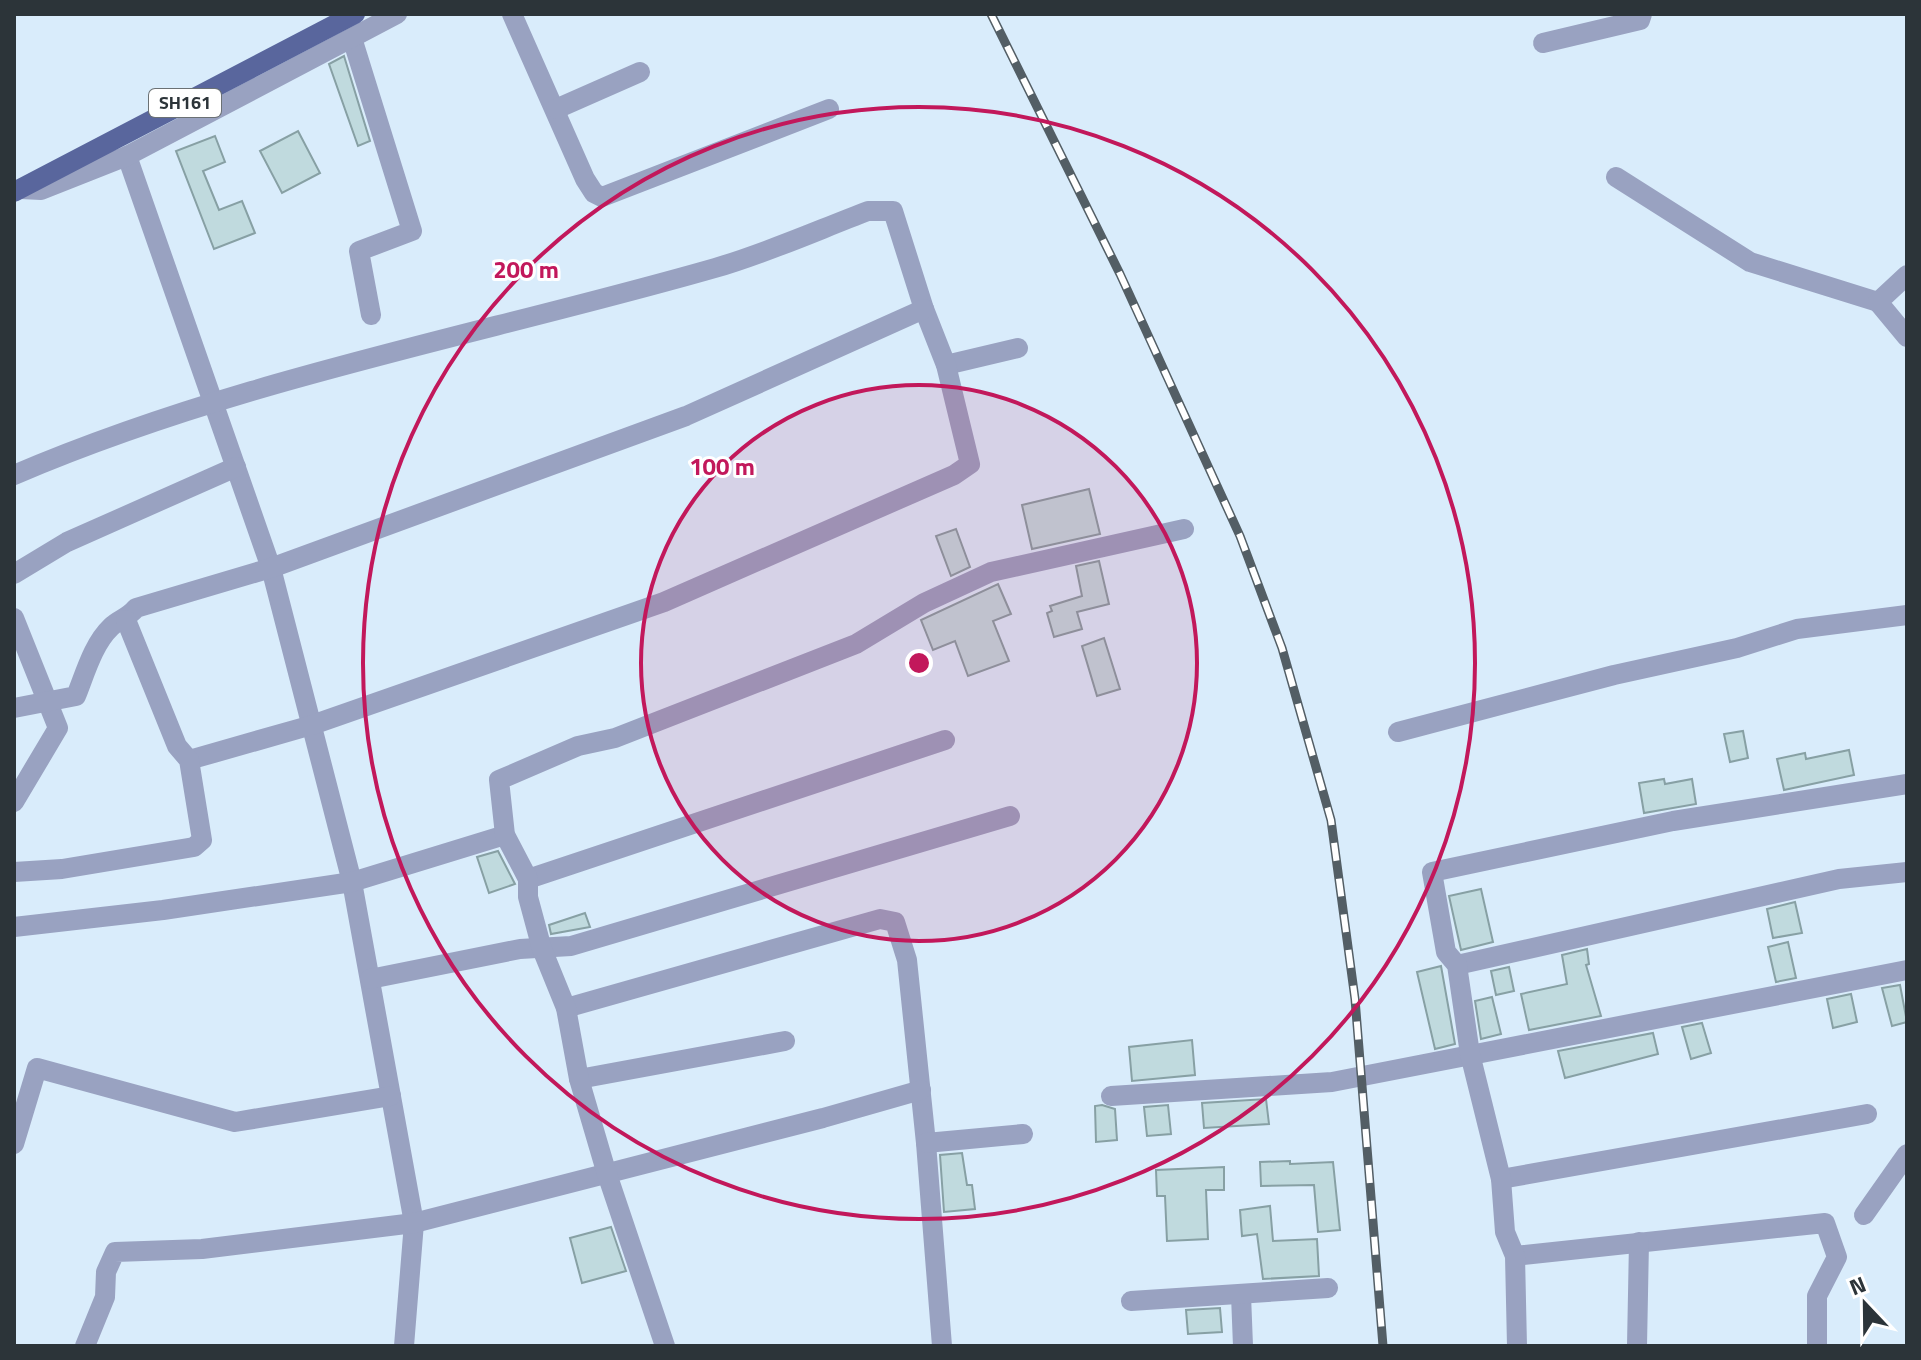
<svg xmlns="http://www.w3.org/2000/svg" width="1921" height="1360" font-family="'Titillium Web',sans-serif">
<style>
.building{fill:#c0dade;stroke:#87a0a4;stroke-width:2}
.lines{fill:none;stroke-linecap:round;stroke-linejoin:round}
.street{stroke:#99a2c1;stroke-width:20}
.primary{stroke:#59669d;stroke-width:20}
.rail-casing{stroke:#535e65;stroke-width:9}
.rail{stroke:#fff;stroke-width:6;stroke-dasharray:18;stroke-linecap:butt}
.ring{fill:none;stroke:#c2185b;stroke-width:4}
.labels{text-anchor:middle;stroke-width:6;stroke-linejoin:round;paint-order:stroke}
.shield{fill:#fff;stroke:#6b7174;stroke-width:2}
.shield-label{font-size:18px;font-weight:bold;fill:#2c3439}
.centre{fill:#c2185b;stroke:#fff;stroke-width:4}
.ring-label{font-size:24px;text-anchor:middle;font-weight:bold;fill:#c2185b;stroke:#fff;stroke-width:6;stroke-linejoin:round;paint-order:stroke}
</style>
<rect width="100%" height="100%" fill="#d9ecfb"/>
<g class="building">
<path d="M344,56L370,141L358,146L329,64Z"/>
<path d="M298,131L320,173L282,193L260,151Z"/>
<path d="M215,136L225,162L203,171L219,210L242,201L255,233L214,249L176,151Z"/>
<path d="M1089,489L1100,534L1032,549L1022,505Z"/>
<path d="M956,529L970,567L951,576L936,536Z"/>
<path d="M1099,561L1109,604L1077,612L1082,629L1054,637L1047,613L1052,611L1050,606L1082,596L1076,566Z"/>
<path d="M998,584L1011,614L993,621L1009,661L968,676L955,641L933,650L921,620Z"/>
<path d="M1104,638L1120,689L1097,696L1082,646Z"/>
<path d="M1743,731L1748,758L1730,762L1724,734Z"/>
<path d="M1849,750L1854,775L1784,790L1777,759L1805,753L1806,759Z"/>
<path d="M1664,779L1665,784L1692,779L1696,804L1644,813L1639,783Z"/>
<path d="M498,851L515,884L489,893L477,857Z"/>
<path d="M1481,889L1493,942L1461,950L1449,896Z"/>
<path d="M1795,902L1802,933L1773,938L1767,909Z"/>
<path d="M585,913L590,927L551,934L549,925Z"/>
<path d="M1788,942L1796,978L1776,982L1768,947Z"/>
<path d="M1587,949L1589,964L1586,965L1601,1016L1529,1030L1521,994L1567,984L1562,955Z"/>
<path d="M1441,966L1455,1044L1435,1049L1417,972Z"/>
<path d="M1509,967L1514,991L1496,995L1491,971Z"/>
<path d="M1900,985L1907,1022L1892,1026L1882,988Z"/>
<path d="M1851,994L1857,1022L1833,1028L1827,999Z"/>
<path d="M1492,997L1501,1034L1481,1039L1475,1001Z"/>
<path d="M1702,1023L1711,1053L1691,1059L1682,1027Z"/>
<path d="M1653,1033L1658,1054L1565,1078L1558,1051Z"/>
<path d="M1192,1040L1195,1075L1132,1081L1129,1047Z"/>
<path d="M1266,1099L1269,1124L1204,1128L1202,1103Z"/>
<path d="M1102,1105L1115,1109L1117,1140L1096,1142L1095,1106Z"/>
<path d="M1168,1105L1171,1134L1147,1136L1144,1107Z"/>
<path d="M962,1153L967,1185H972L975,1209L944,1212L940,1155Z"/>
<path d="M1290,1161V1164L1333,1162L1340,1230L1318,1232L1314,1185L1261,1186L1260,1162Z"/>
<path d="M1224,1167V1190H1206L1208,1239L1167,1241L1165,1196H1157L1156,1170Z"/>
<path d="M1270,1206L1273,1241L1317,1239L1319,1276L1263,1279L1257,1234L1242,1236L1240,1210Z"/>
<path d="M611,1227L626,1271L582,1283L570,1238Z"/>
<path d="M1220,1308L1222,1332L1188,1334L1186,1310Z"/>
</g>
<g class="lines">
<g class="street">
<path d="M512,14L585,179L594,193L602,197L829,109"/>
<path d="M352,38L412,231L359,251L371,315"/>
<path d="M1543,43L1640,20L1642,14"/>
<path d="M556,109L640,72"/>
<path d="M127,156L271,568L352,882L414,1223L404,1346"/>
<path d="M1616,177L1750,262L1878,302"/>
<path d="M21,189L41,190L127,156L397,14"/>
<path d="M1907,275L1878,302L1907,337"/>
<path d="M946,365L1018,348"/>
<path d="M14,475C238,379 481,335 715,268C767,253 818,230 868,211H893L924,309L946,365L970,464L954,475L664,602L312,725L189,760"/>
<path d="M14,574L67,542L236,467"/>
<path d="M14,618L58,728L14,802"/>
<path d="M14,708L76,696C85,674 93,644 111,627C119,619 128,618 136,608L271,568L686,416L924,309"/>
<path d="M1398,732L1614,675L1737,648L1797,629L1907,615"/>
<path d="M14,872L62,869L194,847L202,840L189,760L177,746L126,620"/>
<path d="M528,879L945,740"/>
<path d="M14,927L163,910L352,882L505,835"/>
<path d="M1457,965L1839,879L1907,872"/>
<path d="M370,979L520,949L571,946L1010,816"/>
<path d="M566,1008L880,919L895,922L907,960L926,1143L942,1346"/>
<path d="M579,1079L785,1041"/>
<path d="M1111,1096L1332,1082L1907,970"/>
<path d="M926,1143L1023,1134"/>
<path d="M14,1144L37,1068L235,1122L391,1096"/>
<path d="M1501,1179L1867,1114"/>
<path d="M1864,1215L1907,1154"/>
<path d="M1515,1256L1825,1223L1837,1257L1817,1296V1346"/>
<path d="M1241,1295L1243,1346"/>
<path d="M1131,1301L1328,1288"/>
<path d="M85,1346L105,1297L106,1272L115,1252L202,1249L414,1223L823,1118L921,1090"/>
<path d="M665,1346L606,1171L579,1079L566,1008L542,949L528,897V879L505,835L499,780L578,746L615,738L856,644L924,603L991,572L1184,529"/>
<path d="M1517,1346L1515,1256L1505,1232L1501,1179L1470,1054L1457,965L1446,952L1432,872L1673,821L1907,784"/>
<path d="M1637,1346L1639,1242"/>
</g>
<path class="primary" d="M14,192L355,14"/>
<g class="rail-casing">
<path id="rail" d="M991,14L1120,274L1240,536L1282,648L1331,820L1355,999L1383,1346"/>
</g>
<use href="#rail" class="rail"/>
</g>
<circle cx="919" cy="663" r="278" fill="#c2185b" fill-opacity=".12"/>
<g class="ring">
<circle cx="919" cy="663" r="278"/>
<circle cx="919" cy="663" r="556"/>
</g>
<g class="labels">
<rect class="shield" x="149" y="89" width="72" height="28" rx="6"/>
<g class="shield-label">
<text x="185" y="109">SH161</text>
</g>
</g>
<circle cx="919" cy="663" r="12" class="centre"/>
<g class="ring-label">
<text x="526" y="278">200 m</text>
<text x="722" y="475">100 m</text>
</g>
<rect width="1921" height="1360" fill="none" stroke="#2c3439" stroke-width="32"/>
<g transform="translate(1865 1304) rotate(338)" stroke="#ffffff" stroke-width="6" paint-order="stroke">
<path d="M0-6L14 30L0 20L-14 30Z" fill="#2c3439"/>
<text y="-12" font-size="22" font-weight="bold" text-anchor="middle" fill="#2c3439">N</text>
</g>
</svg>
